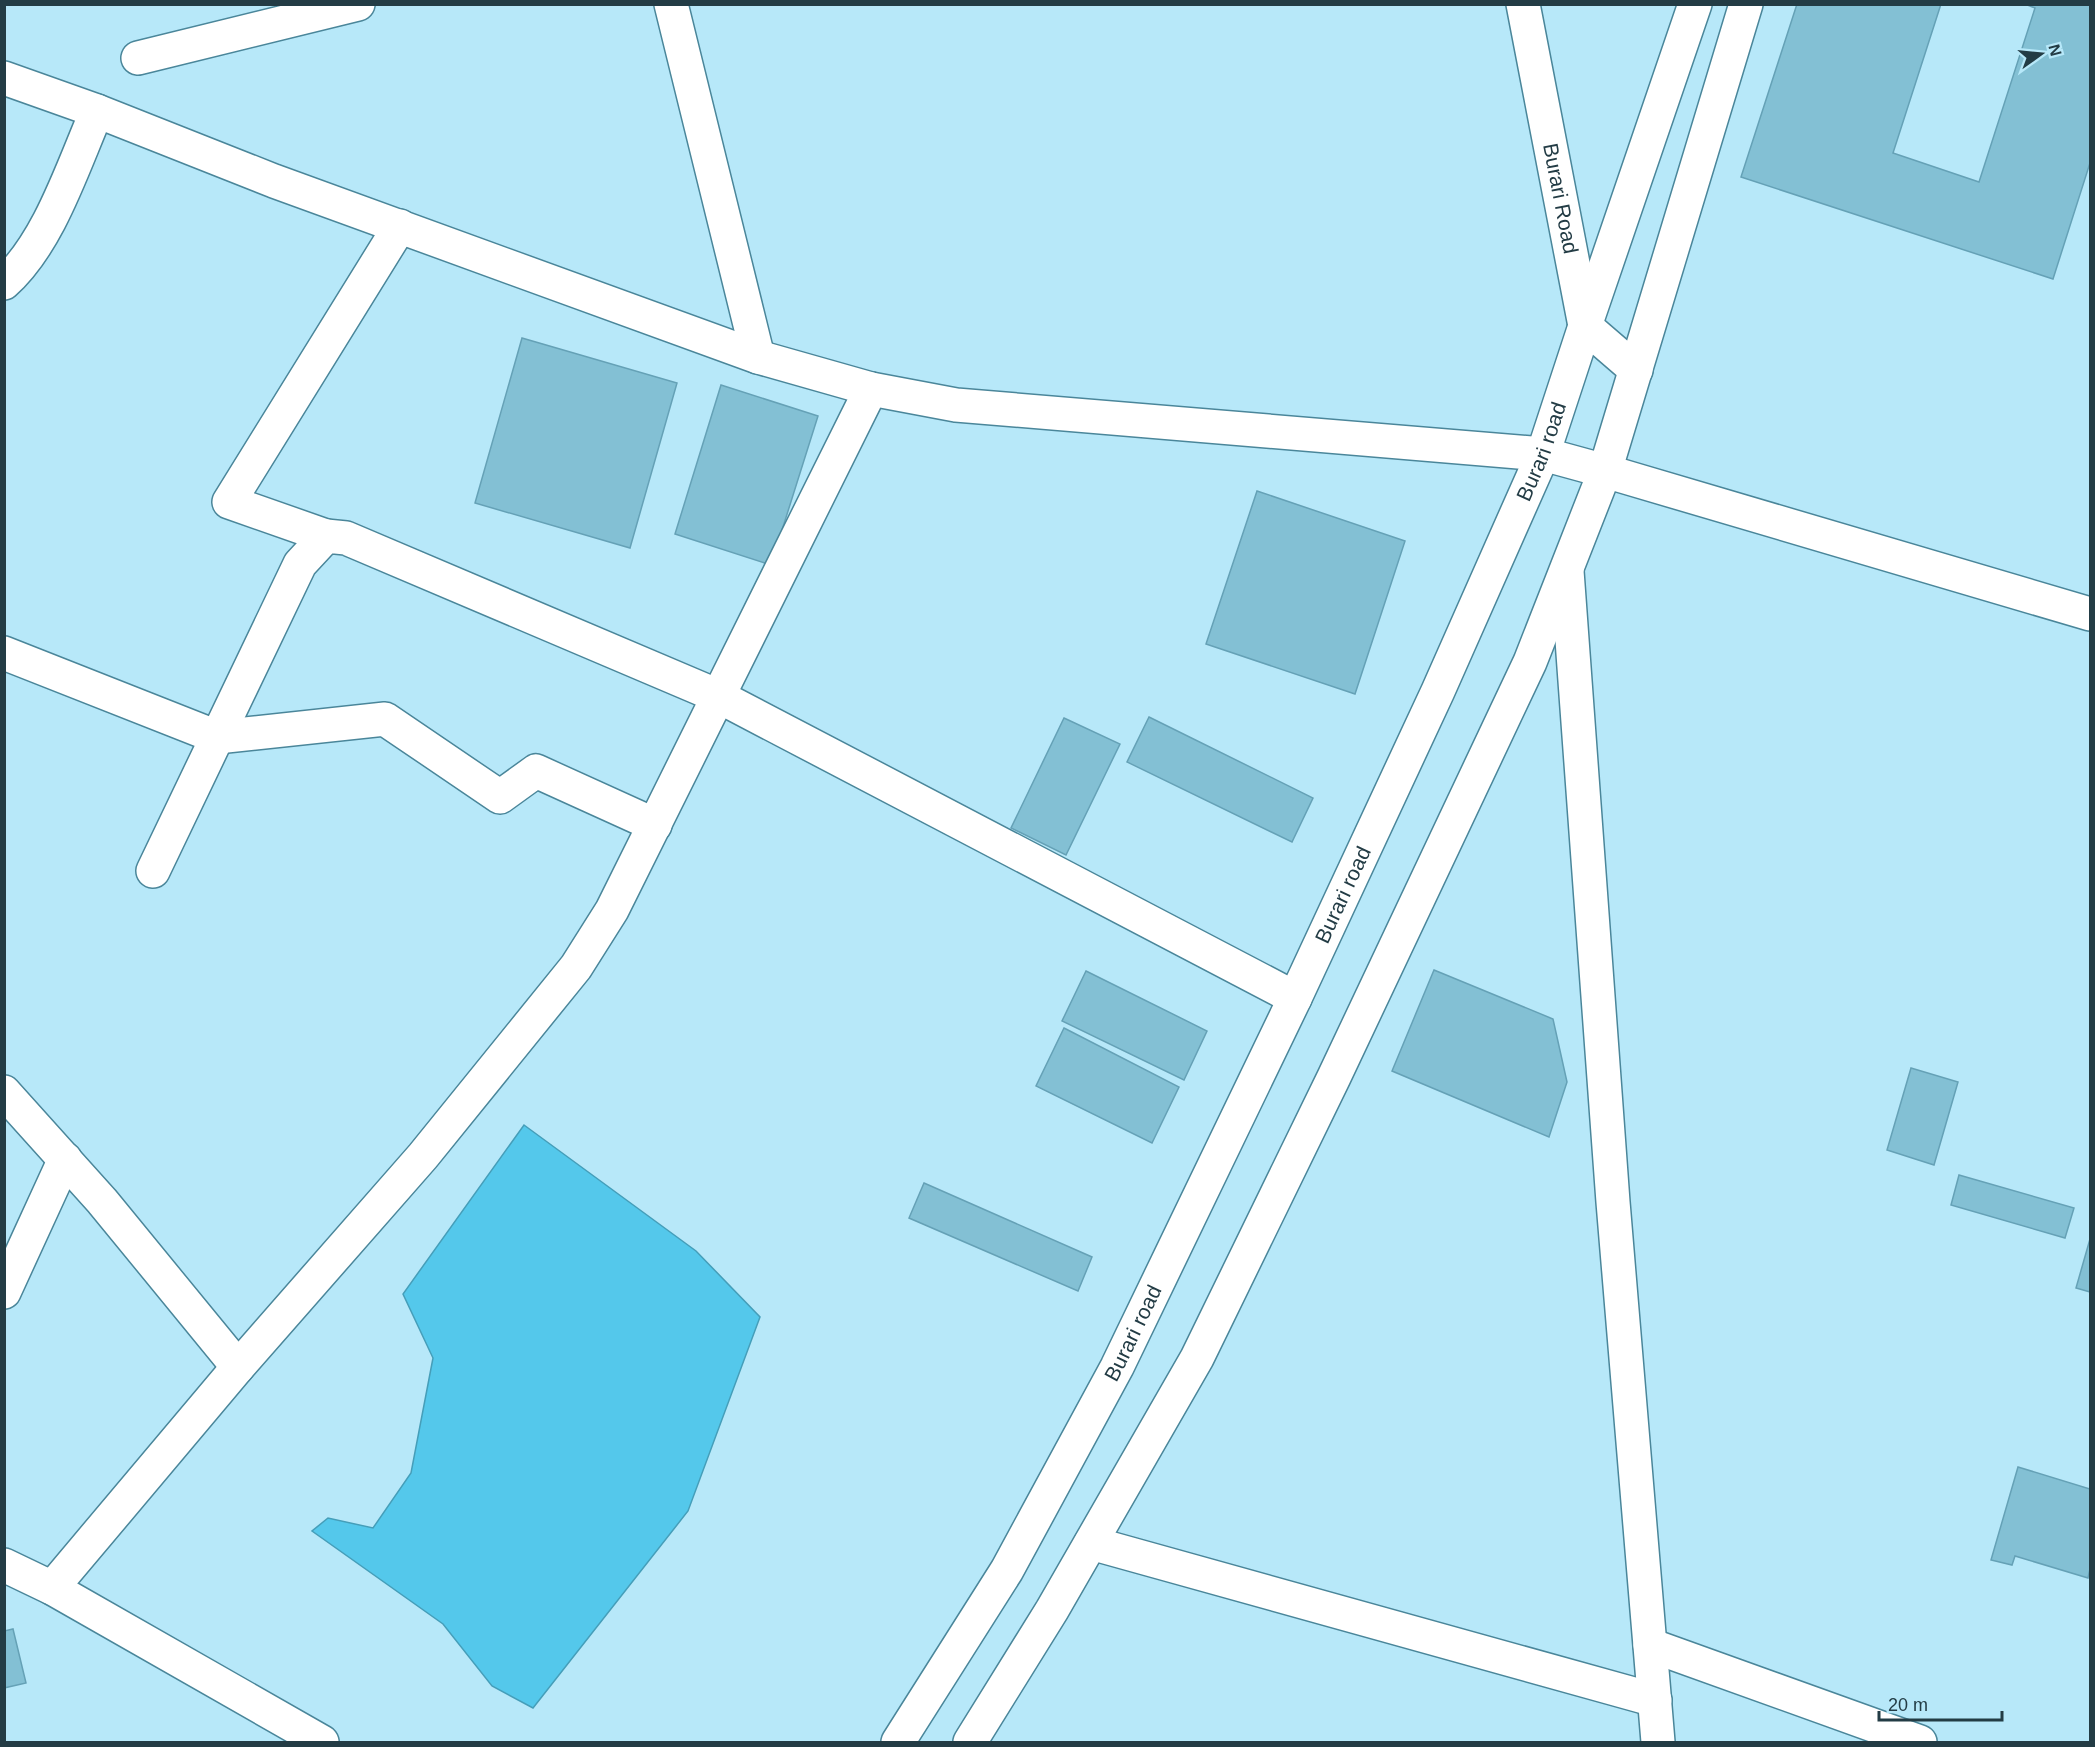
<svg xmlns="http://www.w3.org/2000/svg" width="2095" height="1747" font-family="Helvetica,sans-serif">
<style>
.water{fill:#54c8eb;stroke:#459eb9;stroke-width:1.5}
.building{fill:#83c0d4;stroke:#65a1b6;stroke-width:1.5}
.lines{fill:none;stroke-linecap:round;stroke-linejoin:round}
.street-casing{stroke:#4a869a;stroke-width:36}
.secondary-casing{stroke:#4a869a;stroke-width:36}
.street{stroke:#fff;stroke-width:33}
.secondary{stroke:#fff;stroke-width:33}
.labels{text-anchor:middle;stroke-width:5;stroke-linejoin:round;paint-order:stroke}
.street-label{font-size:21px;fill:#233c45;stroke:#b7e8f9}
</style>
<rect width="100%" height="100%" fill="#b7e8f9"/>
<path class="water" d="M524,1125L696,1251L760,1317L688,1511L533,1708L492,1686L443,1624L312,1531L328,1518L373,1528L411,1473L433,1358L403,1294Z"/>
<g class="building">
<path d="M1797,4H1941L1893,153L1979,182L2035,8L2025,4H2090V163L2053,279L1741,177Z"/>
<path d="M522,338L677,383L630,548L475,503Z"/>
<path d="M721,385L818,416L771,565L675,534Z"/>
<path d="M1257,491L1405,541L1355,694L1206,644Z"/>
<path d="M1149,717L1313,798L1292,842L1127,762Z"/>
<path d="M1064,718L1120,744L1066,855L1011,828Z"/>
<path d="M1434,970L1553,1019L1567,1082L1549,1137L1392,1071Z"/>
<path d="M1086,971L1207,1031L1184,1080L1062,1021Z"/>
<path d="M1064,1028L1179,1087L1152,1143L1036,1086Z"/>
<path d="M1911,1068L1958,1082L1934,1165L1887,1150Z"/>
<path d="M1959,1175L2074,1208L2065,1238L1951,1205Z"/>
<path d="M924,1183L1092,1257L1078,1291L909,1218Z"/>
<path d="M2090,1239V1292L2076,1288Z"/>
<path d="M2018,1467L2090,1489V1569L2088,1578L2015,1556L2012,1565L1991,1560Z"/>
<path d="M13,1629L26,1683L4,1688V1631Z"/>
</g>
<g class="lines">
<g class="street-casing">
<g id="street">
<path d="M671,4L758,357"/>
<path d="M138,58L358,4"/>
<path d="M4,78L97,111L274,181L758,357L871,389L956,405L1543,454L1605,471L2090,614"/>
<path d="M4,283C49,243 73,166 97,111"/>
<path d="M326,536L229,502L400,226"/>
<path d="M1567,571L1613,1202L1658,1742"/>
<path d="M4,653L217,737L385,719L500,797L536,771L655,825"/>
<path d="M153,871L300,564L326,536L346,538L718,696L1295,998"/>
<path d="M4,1092L102,1201L238,1367"/>
<path d="M4,1292L65,1159"/>
<path d="M1091,1543L1655,1700"/>
<path d="M4,1565L52,1588L322,1742"/>
<path d="M52,1588L238,1367L423,1156L576,967L612,910L871,389"/>
<path d="M1650,1645L1920,1742"/>
</g>
</g>
<g class="secondary-casing">
<g id="secondary">
<path id="s1" d="M1523,4L1585,326L1636,370"/>
<path id="s2" d="M898,1742L1007,1570L1117,1367L1295,998L1438,691L1543,454L1585,326L1695,4"/>
<path d="M970,1742L1052,1610L1197,1358L1334,1077L1530,662L1605,471L1746,4"/>
</g>
</g>
<use href="#street" class="street"/>
<use href="#secondary" class="secondary"/>
</g>
<g class="labels">
<g class="street-label">
<text dy="7" stroke="none"><textPath href="#s1" startOffset="198">Burari Road</textPath></text>
<text dy="7" stroke="none"><textPath href="#s2" startOffset="1444">Burari road</textPath></text>
<text dy="7" stroke="none"><textPath href="#s2" startOffset="958">Burari road</textPath></text>
<text dy="7" stroke="none"><textPath href="#s2" startOffset="472">Burari road</textPath></text>
</g>
</g>
<rect width="2095" height="1747" fill="none" stroke="#233c45" stroke-width="12"/>
<g transform="translate(2041 54) rotate(75)" stroke="#b7e8f9" stroke-width="4.5" paint-order="stroke">
<path d="M0-4.5L10 22L0 15L-10 22Z" fill="#233c45"/>
<text y="-9" font-size="16" font-weight="bold" text-anchor="middle" fill="#233c45">N</text>
</g>
<path d="M1879 1711v9h123v-9" fill="none" stroke="#233c45" stroke-width="3"/>
<text x="1888" y="1711" font-size="18" fill="#233c45" stroke="#b7e8f9" stroke-width="4.5" paint-order="stroke">20 m</text>
</svg>
